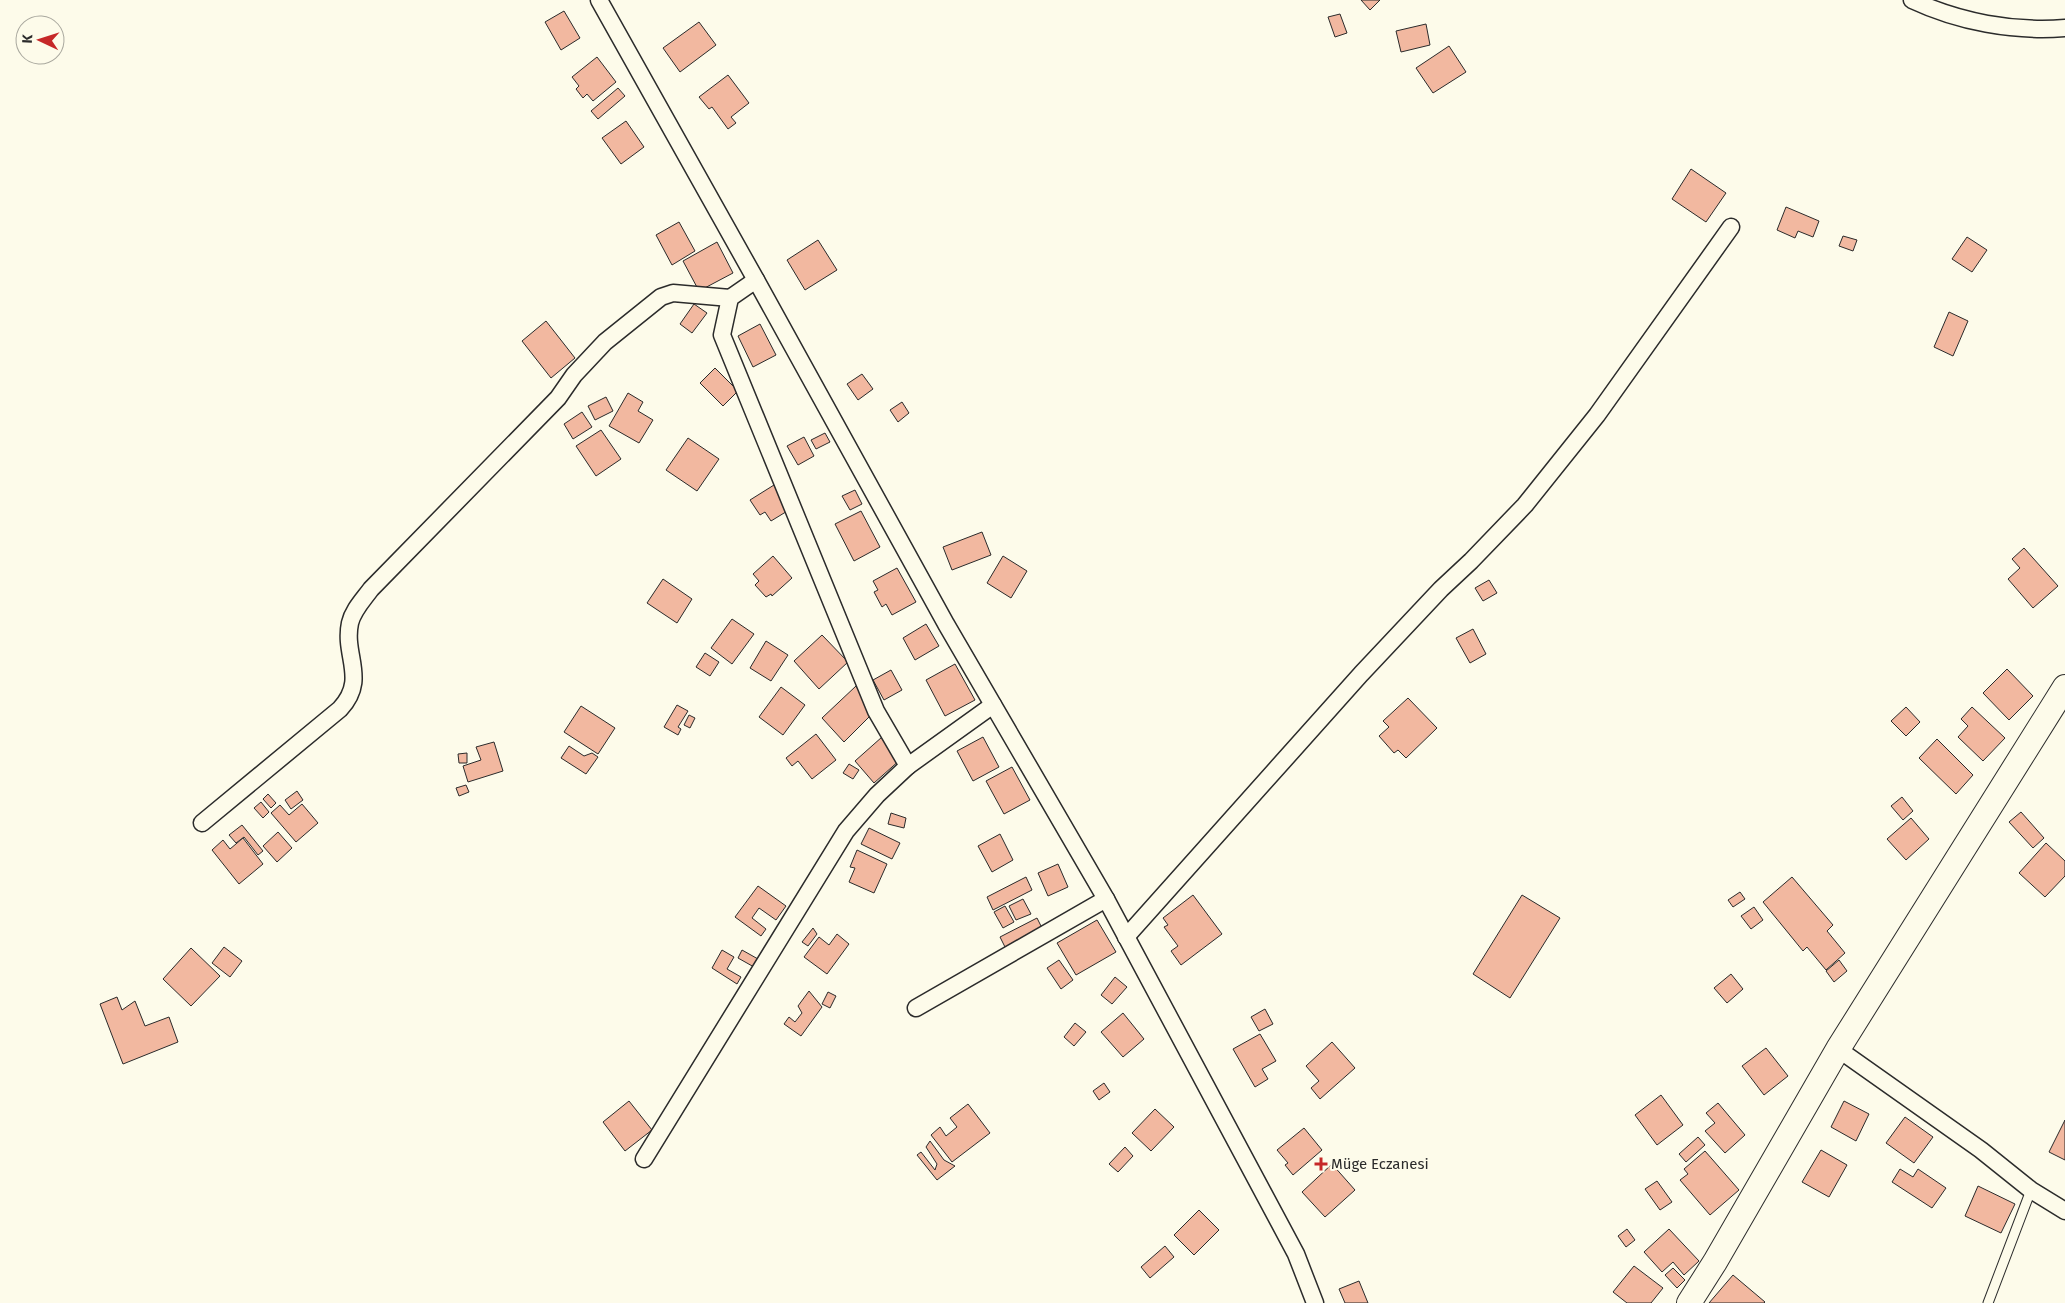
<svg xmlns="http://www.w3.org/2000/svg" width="2065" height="1303" font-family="'Fira Sans',sans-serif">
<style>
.building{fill:#f2b8a0;stroke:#2b2b2b}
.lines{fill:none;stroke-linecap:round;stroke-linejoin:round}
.service-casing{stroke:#2b2b2b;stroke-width:11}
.minor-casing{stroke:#2b2b2b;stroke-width:19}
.secondary-casing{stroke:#2b2b2b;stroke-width:26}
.service{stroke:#fdfbea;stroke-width:9}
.minor{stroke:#fdfbea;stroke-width:16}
.secondary{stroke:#fdfbea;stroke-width:24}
.poi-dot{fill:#c62828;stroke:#fdfbea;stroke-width:2}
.labels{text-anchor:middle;stroke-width:4;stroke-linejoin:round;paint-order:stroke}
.poi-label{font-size:15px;fill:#2b2b2b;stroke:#fdfbea;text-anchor:start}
</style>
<rect width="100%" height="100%" fill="#fdfbea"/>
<g class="building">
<path d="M1361,0H1380L1370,10Z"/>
<path d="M564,11L580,38L561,50L545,22Z"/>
<path d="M1340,14L1347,33L1335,37L1328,17Z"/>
<path d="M699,22L716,45L680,72L663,48Z"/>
<path d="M1426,24L1430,45L1401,52L1396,31Z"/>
<path d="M1449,46L1466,72L1433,93L1416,68Z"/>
<path d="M597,57L616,82L593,101L587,94L583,98L576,89L579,86L572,77Z"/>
<path d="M728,75L749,103L731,117L736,123L728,129L712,107L709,109L699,97Z"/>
<path d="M618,88L625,96L598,119L591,111Z"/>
<path d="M626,121L644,147L621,164L602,138Z"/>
<path d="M1691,169L1726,193L1706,222L1672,199Z"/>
<path d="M1786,207L1819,221L1813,237L1798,231L1795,238L1777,230Z"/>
<path d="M679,222L695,251L672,265L656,235Z"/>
<path d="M1843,236L1857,240L1853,251L1839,246Z"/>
<path d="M1967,237L1987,250L1972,272L1952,259Z"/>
<path d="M818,240L837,270L805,290L787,260Z"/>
<path d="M717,242L733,273L699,291L683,261Z"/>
<path d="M694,304L707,313L692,333L680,324Z"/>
<path d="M1949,312L1968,321L1953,356L1934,347Z"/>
<path d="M546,321L575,358L551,378L522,341Z"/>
<path d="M760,324L776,355L753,367L738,336Z"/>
<path d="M715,368L738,391L723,406L700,383Z"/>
<path d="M862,374L873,389L858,400L847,384Z"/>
<path d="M628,393L643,402L638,411L653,420L639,443L609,426Z"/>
<path d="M606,397L613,411L595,420L588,406Z"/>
<path d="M902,402L909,413L898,422L890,410Z"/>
<path d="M582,412L592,427L573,439L564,424Z"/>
<path d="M601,430L621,459L596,476L576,446Z"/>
<path d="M825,433L830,442L816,449L811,440Z"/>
<path d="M804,437L814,456L798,465L787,446Z"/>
<path d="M688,438L719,459L697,491L666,470Z"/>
<path d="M774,485L789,510L771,521L765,512L760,515L750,500Z"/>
<path d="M855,490L862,504L850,510L842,496Z"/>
<path d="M861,511L880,547L854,561L835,524Z"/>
<path d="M982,532L991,555L952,570L943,547Z"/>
<path d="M2024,548L2058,586L2033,608L2008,579L2020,568L2012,559Z"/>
<path d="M773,556L792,578L772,596L771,594L766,597L755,585L759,581L753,574Z"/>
<path d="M1003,556L1027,571L1011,598L987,583Z"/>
<path d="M897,568L916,602L892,615L886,604L882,607L874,592L878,590L873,581Z"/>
<path d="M663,579L692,599L677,623L647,603Z"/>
<path d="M1489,580L1497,593L1483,601L1475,588Z"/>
<path d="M732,619L754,634L732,664L711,648Z"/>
<path d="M926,624L939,646L915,660L903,638Z"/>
<path d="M1473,629L1486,654L1470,663L1456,638Z"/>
<path d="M822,635L848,662L819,689L794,661Z"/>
<path d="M766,641L788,655L771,681L750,668Z"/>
<path d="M705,653L719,662L710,676L696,667Z"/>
<path d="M955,664L975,700L945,716L926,680Z"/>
<path d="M2007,669L2033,696L2009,720L1983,693Z"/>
<path d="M891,670L902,690L884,700L873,680Z"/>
<path d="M856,686L872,714L844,742L822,718Z"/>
<path d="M781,687L805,705L783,735L759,717Z"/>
<path d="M1408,698L1437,728L1406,758L1398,750L1394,753L1379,736L1389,727L1383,721Z"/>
<path d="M677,705L688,711L678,727L681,729L678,735L664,727Z"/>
<path d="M581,706L615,728L598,754L564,732Z"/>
<path d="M1906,707L1920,722L1906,736L1891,721Z"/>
<path d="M1972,707L2005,738L1983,761L1958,737L1968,726L1961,719Z"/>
<path d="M689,715L695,718L690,728L684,725Z"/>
<path d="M816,734L836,760L812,779L798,761L792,766L786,758Z"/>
<path d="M882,737L901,759L874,783L855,761Z"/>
<path d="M983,737L999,767L973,781L957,751Z"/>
<path d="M1937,739L1973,775L1956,794L1919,758Z"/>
<path d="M494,742L503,771L468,782L463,766L481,760L476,747Z"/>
<path d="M569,746L584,756L592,753L598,757L586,774L561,758Z"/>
<path d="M467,753V763H459L458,754Z"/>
<path d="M849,764L859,770L853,779L843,773Z"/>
<path d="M1012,767L1030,800L1004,814L986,781Z"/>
<path d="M466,785L469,792L459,796L456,788Z"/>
<path d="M297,791L303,800L291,809L285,800Z"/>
<path d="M268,794L276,803L271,808L263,799Z"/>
<path d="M1902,797L1913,811L1903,820L1891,806Z"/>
<path d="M261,802L269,812L263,818L254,808Z"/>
<path d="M302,804L318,823L296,842L271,813L280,805L289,815Z"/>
<path d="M2021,812L2044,838L2033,848L2009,822Z"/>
<path d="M891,813L906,818L904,828L888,824Z"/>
<path d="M1911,818L1929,839L1906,860L1887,839Z"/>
<path d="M242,825L263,851L258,855L244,837L236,843L229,835Z"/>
<path d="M869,828L900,843L892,859L861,844Z"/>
<path d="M278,832L292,848L277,862L263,846Z"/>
<path d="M1000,834L1013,860L992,872L978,846Z"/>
<path d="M243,838L263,864L239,884L212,850L223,840L230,849Z"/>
<path d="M2046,843L2065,861V876L2045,897L2019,873Z"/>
<path d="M857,850L887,864L874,893L849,882L855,868L850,867Z"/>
<path d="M1058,864L1068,887L1048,896L1038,873Z"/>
<path d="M1026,877L1032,890L993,910L987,897Z"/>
<path d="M1792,877L1833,925L1827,931L1845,953L1826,970L1807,947L1803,951L1763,902Z"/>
<path d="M758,886L786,906L776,920L759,908L752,918L766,929L761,936L735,917Z"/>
<path d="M1740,892L1745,899L1733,907L1728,900Z"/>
<path d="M1193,895L1222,934L1181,965L1171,951L1178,946L1164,927L1168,925L1163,918Z"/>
<path d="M1522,895L1560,918L1510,998L1473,974Z"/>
<path d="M1023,899L1031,914L1016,920L1009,906Z"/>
<path d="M1005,906L1014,922L1003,928L994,912Z"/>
<path d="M1754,907L1763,920L1751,929L1741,916Z"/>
<path d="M1037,918L1043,930L1006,949L1000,937Z"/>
<path d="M1097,920L1116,952L1076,975L1057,943Z"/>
<path d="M813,928L817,934L808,946L802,942Z"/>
<path d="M837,934L849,944L827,974L804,957L819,937L829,945Z"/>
<path d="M224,947L242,961L230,977L212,963Z"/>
<path d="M191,948L220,976L191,1006L163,979Z"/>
<path d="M722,950L734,957L727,969L741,977L737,984L712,968Z"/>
<path d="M742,950L758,959L754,967L738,958Z"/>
<path d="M1059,960L1073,980L1061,989L1047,968Z"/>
<path d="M1839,960L1847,971L1834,982L1826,971Z"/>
<path d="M1731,974L1743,989L1727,1003L1714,988Z"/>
<path d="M1115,977L1127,987L1112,1004L1101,995Z"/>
<path d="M809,991L822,1007L801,1036L784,1024L789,1017L795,1022L802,1013L798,1006Z"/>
<path d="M828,992L836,996L830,1008L822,1004Z"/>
<path d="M117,997L122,1010L135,1001L145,1026L169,1017L178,1042L123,1064L100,1004Z"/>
<path d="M1265,1009L1273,1024L1259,1031L1251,1017Z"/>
<path d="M1123,1013L1144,1039L1123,1057L1101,1032Z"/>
<path d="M1075,1023L1086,1032L1074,1046L1064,1037Z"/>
<path d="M1260,1034L1276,1061L1262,1069L1268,1079L1255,1087L1233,1049Z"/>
<path d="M1332,1042L1355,1068L1320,1099L1311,1088L1319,1081L1306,1066Z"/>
<path d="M1766,1048L1788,1076L1764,1095L1742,1066Z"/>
<path d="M1104,1083L1110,1092L1099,1100L1093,1091Z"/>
<path d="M1661,1095L1683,1125L1657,1145L1635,1115Z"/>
<path d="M629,1101L652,1130L625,1151L603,1122Z"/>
<path d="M1844,1101L1869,1114L1856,1141L1831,1127Z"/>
<path d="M1718,1103L1745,1135L1725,1153L1705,1131L1715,1123L1706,1113Z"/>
<path d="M968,1104L990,1133L952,1162L931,1135L940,1127L946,1136L957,1127L950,1118Z"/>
<path d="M1155,1109L1174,1127L1151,1151L1132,1133Z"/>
<path d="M1905,1117L1933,1137L1914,1163L1886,1143Z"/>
<path d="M2065,1120V1160L2049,1152Z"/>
<path d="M1304,1128L1322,1150L1293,1175L1285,1165L1288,1163L1277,1150Z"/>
<path d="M1698,1137L1705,1145L1686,1162L1679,1154Z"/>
<path d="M930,1141L944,1160L955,1166L937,1180L917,1155L921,1152L935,1170L937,1164L926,1147Z"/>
<path d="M1125,1147L1133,1156L1118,1172L1109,1164Z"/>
<path d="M1821,1150L1847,1165L1829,1197L1802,1182Z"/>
<path d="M1705,1151L1739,1190L1710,1215L1680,1180L1688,1174L1684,1169Z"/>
<path d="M1332,1164L1355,1190L1325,1217L1302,1192Z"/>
<path d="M1900,1169L1913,1177L1918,1169L1946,1188L1932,1208L1892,1182Z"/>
<path d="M1657,1181L1672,1202L1660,1210L1645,1189Z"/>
<path d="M1978,1186L2015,1204L2001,1233L1965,1216Z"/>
<path d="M1199,1210L1219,1230L1194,1255L1174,1235Z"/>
<path d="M1627,1229L1635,1240L1626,1247L1618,1236Z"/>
<path d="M1669,1229L1699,1261L1684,1275L1673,1262L1662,1272L1644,1252Z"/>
<path d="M1165,1246L1174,1257L1150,1278L1141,1267Z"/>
<path d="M1634,1266L1663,1288L1651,1303H1627L1613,1292Z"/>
<path d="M1673,1268L1685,1280L1677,1288L1665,1275Z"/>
<path d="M1733,1275L1765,1302L1764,1303H1709Z"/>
<path d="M1359,1281L1368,1303H1345L1339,1289Z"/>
</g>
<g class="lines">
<g class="service-casing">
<path id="service" d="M1988,1303L2031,1190"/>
</g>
<g class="minor-casing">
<g id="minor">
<path d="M599,0L756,280L946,624L1106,899L1296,1254L1315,1303"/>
<path d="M1912,0C1959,22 2013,32 2065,28"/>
<path d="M908,766L993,705"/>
<path d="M202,823L340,709C368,679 343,656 350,623C353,610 363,600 371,589L558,398L574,375L605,342L661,297L673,293L730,298"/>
<path d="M1126,937L1361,674L1441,589L1471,561L1525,505L1597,415L1731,227"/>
<path d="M916,1008L1106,899"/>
<path d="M1838,1049L1981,1150L2031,1190L2065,1211"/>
<path d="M644,1159L846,831L877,795L908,766L876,711L722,335L730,298L756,280"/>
</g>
</g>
<g class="secondary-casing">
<path id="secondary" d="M1689,1303L1715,1262L1838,1049L2065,687"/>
</g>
<use href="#service" class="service"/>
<use href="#minor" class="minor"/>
<use href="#secondary" class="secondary"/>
</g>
<path class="poi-dot" d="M1318.5 1156.5h5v5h5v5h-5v5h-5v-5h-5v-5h5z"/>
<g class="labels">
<g class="poi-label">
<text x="1331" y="1169">Müge Eczanesi</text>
</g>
</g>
<g transform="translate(40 40) rotate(274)"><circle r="24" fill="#fdfbea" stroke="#a9a89e"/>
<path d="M0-4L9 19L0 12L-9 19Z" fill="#c62828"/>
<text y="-8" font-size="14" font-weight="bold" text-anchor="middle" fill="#2b2b2b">K</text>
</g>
</svg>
